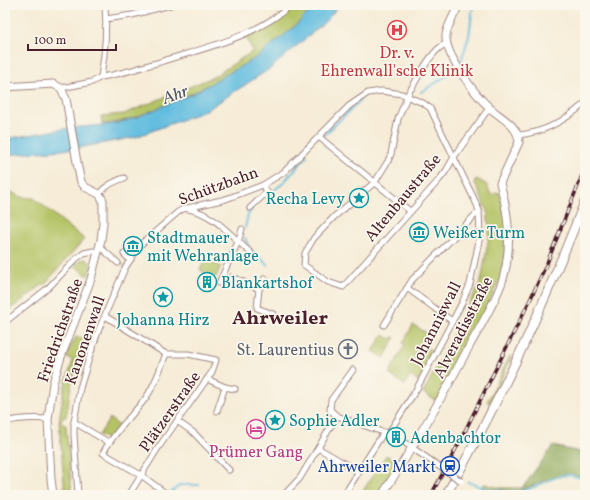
<svg xmlns="http://www.w3.org/2000/svg" width="590" height="500" font-family="Vollkorn,serif">
<style>
.green{fill:#b4c365;stroke:#7f7148}
.forest{fill:#8fa95a;stroke:#6c6442}
.water{fill:#61bcdf;stroke:#566e85}
.lines{fill:none;stroke-linecap:round;stroke-linejoin:round}
.stream{stroke:#61bcdf;stroke-width:2}
.street-tunnel{stroke:#d4c3b5;stroke-width:5;stroke-dasharray:5 2.5;stroke-linecap:butt}
.street-casing{stroke:#a08681;stroke-width:7}
.secondary-casing{stroke:#a08681;stroke-width:9}
.primary-casing{stroke:#a08681;stroke-width:10}
.street{stroke:#fff;stroke-width:5}
.secondary{stroke:#fff;stroke-width:7}
.primary{stroke:#fff;stroke-width:8}
.rail-casing{stroke:#4a1f2b;stroke-width:3.5}
.rail{stroke:#fbf7ec;stroke-width:2;stroke-dasharray:6;stroke-linecap:butt}
.street-bridge-casing{stroke:#a08681;stroke-width:7;stroke-linecap:butt}
.street-bridge{stroke:#fff;stroke-width:5}
.labels{text-anchor:middle;stroke-width:3.5;stroke-linejoin:round;paint-order:stroke}
.health-label{font-size:16px;fill:#be3a42;stroke:#fbf7ec}
.street-label{font-size:16px;fill:#4a1f2b;stroke:#fbf7ec}
.culture-label{font-size:16px;fill:#0d838f;stroke:#fbf7ec;text-anchor:start}
.worship-label{font-size:16px;fill:#5b616d;stroke:#fbf7ec;text-anchor:end}
.hotel-label{font-size:16px;fill:#b23c85;stroke:#fbf7ec}
.transit-label{font-size:16px;fill:#164399;stroke:#fbf7ec;text-anchor:end}
.water-label{font-size:17px;font-style:italic;fill:#52566a;stroke:#fbf7ec}
.district-label{font-size:20px;font-weight:bold;fill:#4a1f2b;stroke:#fbf7ec}
</style>
<rect width="100%" height="100%" fill="#fbf7ec"/>
<filter id="ink" filterUnits="userSpaceOnUse"><feTurbulence type="fractalNoise" baseFrequency=".025" numOctaves="2"/><feDisplacementMap in="SourceGraphic" scale="8" xChannelSelector="R" yChannelSelector="G"/><feConvolveMatrix kernelMatrix="1 2 1 2 8 2 1 2 1" color-interpolation-filters="sRGB"/></filter>
<filter id="wash" filterUnits="userSpaceOnUse"><feTurbulence type="fractalNoise" baseFrequency=".012" numOctaves="4" result="noise"/><feDisplacementMap in="SourceGraphic" scale="16" xChannelSelector="R" yChannelSelector="G"/><feGaussianBlur stdDeviation="0.9" result="paint"/><feColorMatrix in="noise" values="0 0 0 0 0 0 0 0 0 0 0 0 0 0 0 0 0 1.4 0 .05"/><feComposite in="paint" operator="in"/></filter>
<g filter="url(#wash)">
<rect width="100%" height="100%" fill="#f6ecd7"/>
<g class="green">
<path d="M297,5H316C297,24 278,43 256,58C226,77 194,93 161,107C142,115 123,123 102,124L101,116L124,114L213,77L253,51L245,36C263,27 283,19 297,5Z"/>
<path d="M477,179L487,185L491,195L499,192L507,225L505,253L500,279L486,309L438,402L423,393L481,281L489,236V227L487,211L474,181Z"/>
<path d="M5,189L21,197L34,198L84,239L45,284L42,285L7,312L5,310Z"/>
<path d="M85,259C94,262 90,269 88,276L75,266L81,260Z"/>
<path d="M205,259L221,266L216,277L200,270Z"/>
<path d="M95,307L100,309L91,330L87,324Z"/>
<path d="M413,325L427,333L421,344L434,352L418,381L410,376L405,385L389,374L405,344L403,343Z"/>
<path d="M383,335L391,339L393,337L395,338L384,358L373,351Z"/>
<path d="M76,337L81,338L83,337H88L72,381L66,417L62,418L61,421L62,424L66,425L72,495H65L59,421L64,388L73,360L65,357Z"/>
<path d="M510,356L512,357L490,403L487,402Z"/>
<path d="M110,418L119,426L108,440L99,435Z"/>
<path d="M386,455L400,463L378,495H360Z"/>
<path d="M484,484L500,488H522V491L505,493V490C496,489 488,490 481,488Z"/>
</g>
<path class="forest" d="M553,446L585,453V477L567,475L555,477L522,490V488Z"/>
<path class="water" d="M316,5H339L326,21L271,68L205,111L136,137L73,149L5,155V139L69,128L114,124L137,117L194,93L257,57L293,28Z"/>
<g class="lines">
<g class="stream">
<path d="M460,64L469,36L473,5"/>
<path d="M421,92L454,71"/>
<path d="M378,94L398,96"/>
<path d="M323,136L360,101"/>
<path d="M265,197L282,184L307,156"/>
<path d="M245,228L248,215L252,209"/>
<path d="M245,238L249,248"/>
<path d="M252,251L268,265"/>
<path d="M468,482C487,490 505,494 526,490C540,486 552,476 567,475C573,475 579,478 585,479"/>
<path d="M168,495L180,485H199"/>
</g>
</g>
</g>
<g filter="url(#ink)">
<g class="lines">
<path class="street-tunnel" d="M229,275L237,279"/>
<g class="street-casing">
<g id="street">
<path d="M106,19L132,15L170,5"/>
<path d="M101,77C120,75 141,67 160,62C204,48 256,37 291,5"/>
<path d="M61,88L92,82L101,77C105,53 107,29 105,5"/>
<path d="M411,89C420,75 431,50 447,43"/>
<path d="M409,92L398,119L391,154L388,161L375,182L334,217L314,238L305,253L304,265L328,282L343,287L439,180L446,171L454,157L489,108"/>
<path d="M518,135C545,133 566,120 585,103"/>
<path d="M319,137L410,211"/>
<path d="M99,194C106,185 114,182 124,178"/>
<path d="M250,208L267,192L263,185"/>
<path d="M188,209C214,213 232,237 251,253"/>
<path d="M100,247L118,263"/>
<path d="M124,254L130,260"/>
<path d="M237,279L259,289L265,278"/>
<path d="M219,283L238,242L242,229"/>
<path d="M407,288L452,321"/>
<path d="M259,289L257,308L273,314"/>
<path d="M105,316L166,354H188L216,360L212,372L158,448L129,495"/>
<path d="M5,322L48,288L76,259L84,253L93,251L98,252"/>
<path d="M384,325L412,280L479,211"/>
<path d="M353,370L331,400L330,410L337,416L394,436"/>
<path d="M207,379L225,387L217,411"/>
<path d="M225,387L235,389"/>
<path d="M177,421L194,433L229,470"/>
<path d="M5,422C20,418 33,418 48,419"/>
<path d="M74,422L108,442"/>
<path d="M398,438L437,465"/>
<path d="M318,448L359,472"/>
<path d="M164,492L141,475L103,453C114,432 131,417 145,399C155,386 160,369 166,354"/>
<path d="M78,495L74,434V422L80,388L90,355L99,329L125,268L140,245L178,212L183,209L226,199L263,185L284,172L349,106L368,93L382,91L402,94L423,103L430,108L477,205L479,211L480,236L470,284L462,303L416,390L388,434"/>
<path d="M284,495L300,478L337,416"/>
<path d="M344,495L384,432"/>
</g>
</g>
<g class="secondary-casing">
<g id="secondary">
<path d="M5,87L53,84L61,88L66,99L78,168L81,182L85,187L99,194L103,200V223L101,240L91,279L61,357L53,383L48,419L51,479L53,495"/>
<path d="M382,495C414,446 443,396 470,345C481,325 496,301 503,279C512,248 509,214 500,183L519,142C518,125 502,119 490,108C476,96 445,55 446,36C446,28 455,13 459,5"/>
</g>
</g>
<g class="primary-casing">
<path id="primary" d="M446,495C501,400 545,303 585,201"/>
</g>
<use href="#street" class="street"/>
<use href="#secondary" class="secondary"/>
<use href="#primary" class="primary"/>
<g class="rail-casing">
<path id="rail" d="M431,495L458,445L530,300L547,263L585,168"/>
</g>
<use href="#rail" class="rail"/>
<g class="street-bridge-casing">
<path id="street-bridge" d="M437,465L461,481"/>
</g>
<use href="#street-bridge" class="street-bridge"/>
</g>
</g>
<defs>
<g id="hospital-ring" transform="scale(1)"><circle r="9.5" fill="#fbf7ec" stroke="#e0444e" stroke-width="1.5"/><path d="M-5-5h3v3.5h4V-5h3V5h-3V1.5h-4V5h-3Z" fill="#e0444e"/></g>
<g id="sight-ring" transform="scale(1)"><circle r="9.5" fill="#fbf7ec" stroke="#0f9aa8" stroke-width="1.5"/><path d="M0-6L1.8-2.2L6-1.7L2.9 1.2L3.7 5.4L0 3.3L-3.7 5.4L-2.9 1.2L-6-1.7L-1.8-2.2Z" fill="#0f9aa8"/></g>
<g id="museum-ring" transform="scale(1)"><circle r="9.5" fill="#fbf7ec" stroke="#0f9aa8" stroke-width="1.5"/><path d="M0-6L6-3V-2H-6V-3ZM-5-1h2V3h-2ZM-1-1h2V3h-2ZM3-1h2V3H3ZM-6 4H6V6H-6Z" fill="#0f9aa8"/></g>
<g id="building-ring" transform="scale(1)"><circle r="9.5" fill="#fbf7ec" stroke="#0f9aa8" stroke-width="1.5"/><path d="M-4-6H4V6H1V3H-1V6H-4ZM-2.5-4.3h1.7v1.8h-1.7ZM.8-4.3h1.7v1.8H.8ZM-2.5-1h1.7V.8h-1.7ZM.8-1h1.7V.8H.8Z" fill="#0f9aa8"/></g>
<g id="church-ring" transform="scale(1)"><circle r="9.5" fill="#fbf7ec" stroke="#6b7280" stroke-width="1.5"/><path d="M-1.2-6h2.4v3.5h3.3v2.4h-3.3V6h-2.4V-.1h-3.3v-2.4h3.3Z" fill="#6b7280"/></g>
<g id="hotel-ring" transform="scale(1)"><circle r="9.5" fill="#fbf7ec" stroke="#d1479c" stroke-width="1.5"/><path d="M-6-4.5h1.5V1H6V5H4.5V3h-9V5H-6ZM-4 0a1.8 1.8 0 1 1 3.6 0ZM.5 0V-2.5h3Q6-2.5 6 0Z" fill="#d1479c"/></g>
<g id="station-ring" transform="scale(1)"><circle r="9.5" fill="#fbf7ec" stroke="#1a4fb4" stroke-width="1.5"/><path d="M-3-6H3Q5-6 5-4V2Q5 4 3 4L4.5 6H3L1.5 4h-3L-3 6H-4.5L-3 4Q-5 4-5 2V-4Q-5-6-3-6ZM-3.5-4v3h7v-3ZM-3.5 1v1.5H-2V1ZM2 1v1.5H3.5V1Z" fill="#1a4fb4"/></g>
</defs>
<g fill-rule="evenodd">
<use href="#hospital-ring" x="397" y="30"/>
<use href="#sight-ring" x="359" y="198"/>
<use href="#museum-ring" x="419" y="232"/>
<use href="#museum-ring" x="133" y="246"/>
<use href="#building-ring" x="207" y="282"/>
<use href="#sight-ring" x="163" y="297"/>
<use href="#church-ring" x="348" y="349"/>
<use href="#sight-ring" x="275" y="420"/>
<use href="#hotel-ring" x="256" y="429"/>
<use href="#building-ring" x="396" y="437"/>
<use href="#station-ring" x="450" y="466"/>
</g>
<g class="labels">
<g class="health-label">
<text x="397" y="58">Dr. v.<tspan x="397" dy="18">Ehrenwall'sche Klinik</tspan></text>
</g>
<g class="street-label">
<text transform="translate(218 185) rotate(-20)" y="6">Schützbahn</text>
<text transform="translate(402 197) rotate(-50)" y="6">Altenbaustraße</text>
<text transform="translate(435 323) rotate(-63)" y="6">Johanniswall</text>
<text transform="translate(462 327) rotate(-63)" y="6">Alveradisstraße</text>
<text transform="translate(59 330) rotate(-71)" y="6">Friedrichstraße</text>
<text transform="translate(84 340) rotate(-71)" y="6">Kanonenwall</text>
<text transform="translate(169 411) rotate(-55)" y="6">Plätzerstraße</text>
</g>
<g class="culture-label">
<text x="345" y="204" text-anchor="end">Recha Levy</text>
<text x="433" y="238">Weißer Turm</text>
<text x="147" y="243">Stadtmauer<tspan x="147" dy="18">mit Wehranlage</tspan></text>
<text x="221" y="288">Blankartshof</text>
<text x="163" y="325" text-anchor="middle">Johanna Hirz</text>
<text x="289" y="426">Sophie Adler</text>
<text x="410" y="443">Adenbachtor</text>
</g>
<g class="worship-label">
<text x="334" y="355">St. Laurentius</text>
</g>
<g class="hotel-label">
<text x="256" y="457">Prümer Gang</text>
</g>
<g class="transit-label">
<text x="436" y="472">Ahrweiler Markt</text>
</g>
<g class="water-label">
<text transform="translate(175 94) rotate(-20)" y="6">Ahr</text>
</g>
<g class="district-label">
<text x="280" y="324">Ahrweiler</text>
</g>
</g>
<rect width="590" height="500" fill="none" stroke="#fbf7ec" stroke-width="20"/>
<path d="M28 44v6h88v-6" fill="none" stroke="#4a1f2b" stroke-width="2"/>
<text x="34" y="44" font-size="12" fill="#4a1f2b" stroke="#fbf7ec" stroke-width="3" paint-order="stroke">100 m</text>
</svg>
